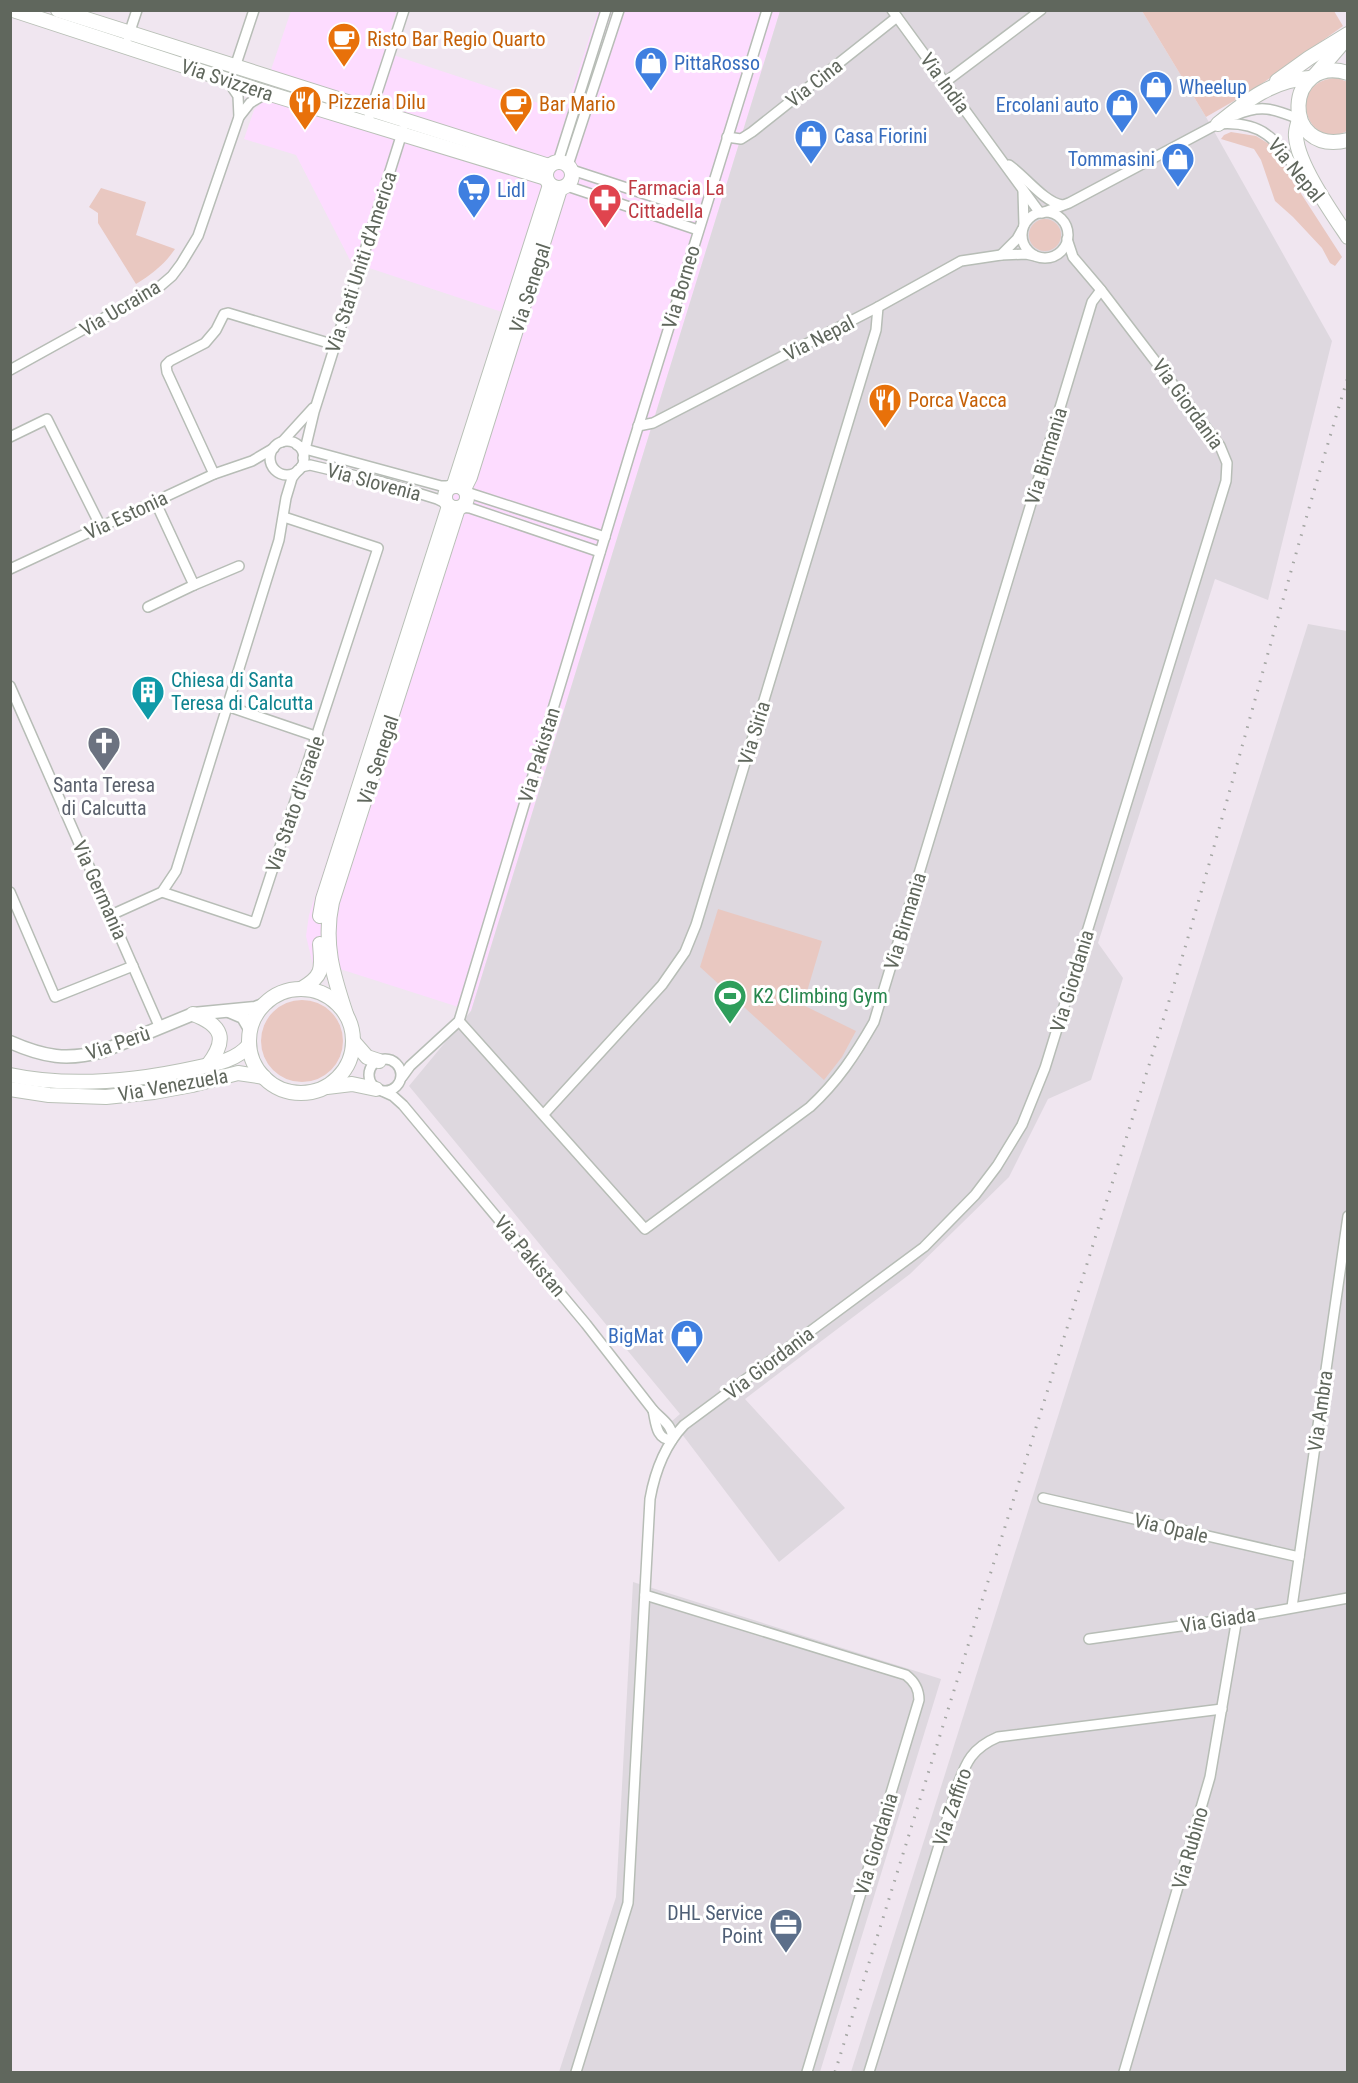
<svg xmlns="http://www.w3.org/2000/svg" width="1358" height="2083" font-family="'Roboto Condensed',sans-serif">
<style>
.commercial{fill:#fddcff}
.industrial{fill:#ded8df}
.green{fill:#e9c8c1}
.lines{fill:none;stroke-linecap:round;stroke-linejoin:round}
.minor-casing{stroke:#b7bdb6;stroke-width:12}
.tertiary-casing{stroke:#b7bdb6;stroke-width:15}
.secondary-casing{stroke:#b9c0b7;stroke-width:16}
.minor{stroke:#fff;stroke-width:9}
.tertiary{stroke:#fff;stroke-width:12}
.secondary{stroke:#fff;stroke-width:14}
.rail{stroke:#a4a6a3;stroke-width:3;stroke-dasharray:1.5 8;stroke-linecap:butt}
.labels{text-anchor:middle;stroke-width:6;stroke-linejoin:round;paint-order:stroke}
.food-label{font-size:20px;fill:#c56008;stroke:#fff;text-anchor:start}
.shop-label{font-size:20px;fill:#366cbe;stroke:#fff;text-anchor:start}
.street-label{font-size:20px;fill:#60675d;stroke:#fff}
.health-label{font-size:20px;fill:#be3a42;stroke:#fff;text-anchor:start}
.culture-label{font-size:20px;fill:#0d838f;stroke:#fff;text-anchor:start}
.worship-label{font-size:20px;fill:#5b616d;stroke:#fff}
.leisure-label{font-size:20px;fill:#27864d;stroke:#fff;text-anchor:start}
.service-label{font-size:20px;fill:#4e5e75;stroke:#fff;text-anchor:end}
</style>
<rect width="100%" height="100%" fill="#f0e6f0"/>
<path class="commercial" d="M391,10L396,12L384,52L565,112L598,11H780L471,1011L340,969H314L306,936L309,915L505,313L351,262L296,155L244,139L254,110L259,105L291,11Z"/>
<g class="industrial">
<path d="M780,11H1142L1206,117L1332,341L1268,600L1215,579L1098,943L1123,978L1091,1080L1048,1099L1009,1177L910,1274L745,1399L845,1508L779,1562L672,1421L680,1414L409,1086L471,1011Z"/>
<path d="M1308,624L1347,631V2072H851Z"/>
<path d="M633,1582L941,1679L820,2072H559L616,1897Z"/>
</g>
<g class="green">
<path d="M1142,11H1334L1343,26L1253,90L1206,117Z"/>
<path d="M1337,78L1348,82L1347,131C1306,152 1284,80 1337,78Z"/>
<path d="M1231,132L1256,136L1269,144L1342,257L1335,266L1330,263L1322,248L1293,217L1275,201L1261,160L1254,149L1221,139L1224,135Z"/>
<path d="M101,188L146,202L136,235L175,249C164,265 152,274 136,284L98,223V213L89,207Z"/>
<circle cx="1045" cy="235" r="16"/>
<path d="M718,909L822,941L803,1005L856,1031L842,1057L824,1080L700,967Z"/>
<circle cx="302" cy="1041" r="41"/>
</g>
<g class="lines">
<g class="minor-casing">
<g id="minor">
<path d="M892,10L1040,213"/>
<path d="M128,37L137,10"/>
<path d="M235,67L254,10"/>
<path d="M228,81L238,96L239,117"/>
<path d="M944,83L1041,10"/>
<path d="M1236,115C1261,104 1274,109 1299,119"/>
<path d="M367,123L404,10"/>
<path d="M1218,124C1280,119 1283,160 1317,198"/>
<path d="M727,137L741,139L752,132L897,17"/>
<path d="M558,162L606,10"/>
<path d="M568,165L619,10"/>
<path d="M1009,165C1025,176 1044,202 1062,205"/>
<path d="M572,170L703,213"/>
<path d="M567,186L698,230"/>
<path d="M1023,191L1024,225"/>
<circle cx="1045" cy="235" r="23"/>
<path d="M1042,213L1069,203L1223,121"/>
<path d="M1001,255L1017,239L1022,230"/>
<path d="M10,370L158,288L172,276L181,264L198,236L239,117L250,103L267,93"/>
<path d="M638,426L653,423L878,307L961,261L1001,255L1026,254L1035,256"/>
<path d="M10,437L47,419L101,527"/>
<circle cx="287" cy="458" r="17"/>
<path d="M282,442L313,408"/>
<path d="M297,445L305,449L441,486H451"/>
<path d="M303,458L314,412L403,130"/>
<path d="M301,467L310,465L382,482L437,499L447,504"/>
<path d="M214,474L167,372L166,365L170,361L205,343L216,330L224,314L228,313L335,345"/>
<path d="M466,492L605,537"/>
<path d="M461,507L470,508L600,552"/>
<path d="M10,569L214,474L252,461L274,448"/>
<path d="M194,585L239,566"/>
<path d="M148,607L194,585L155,501"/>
<path d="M10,686L160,1028"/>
<path d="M227,706L318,737"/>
<path d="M10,892L55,997L133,966"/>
<path d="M162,892L255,923L378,548L284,517"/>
<path d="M111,915L162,892L176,871L279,540L286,498L292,478L298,470"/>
<path d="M459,1021L645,1229L810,1107C838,1081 855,1055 874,1022L1092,302L1101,290"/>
<circle cx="385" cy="1075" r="16"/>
<path d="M402,1077L410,1066L459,1021L631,450L767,10"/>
<path d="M382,1091L393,1096L403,1105L586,1324L653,1410C661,1419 674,1426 672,1439"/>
<path d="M544,1114L662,985L685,952L696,925L876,330L878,307"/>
<path d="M653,1410C656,1423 656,1440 672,1440"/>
<path d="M1043,1498L1299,1557"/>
<path d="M645,1595L906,1675C915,1682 919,1689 919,1700L807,2072"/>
<path d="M1292,1607L1348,1216"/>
<path d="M1089,1639L1237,1618L1348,1598"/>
<path d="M576,2072L628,1903L650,1499C655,1471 664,1446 684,1425L924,1247L975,1195L997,1166L1022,1125L1045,1068L1226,481L1227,463L1220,446L1101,290L1073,257L1067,239"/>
<path d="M869,2072L957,1787C966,1762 972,1748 998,1737L1222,1709"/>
<path d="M1124,2072L1210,1777L1237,1618"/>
</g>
</g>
<g class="tertiary-casing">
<g id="tertiary">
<path d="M229,1011L243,1017L250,1029"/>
<path d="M10,1042C44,1057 67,1061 103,1051L193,1014L255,1008L263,1005"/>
</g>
</g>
<g class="secondary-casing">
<g id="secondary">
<path d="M13,10L267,93L546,178"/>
<path d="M58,10L549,166"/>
<path d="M1348,73C1285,53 1279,157 1348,140"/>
<path d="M1316,74L1346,39"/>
<path d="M1277,81L1309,58L1348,34"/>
<path d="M1299,119C1298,124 1295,131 1296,137C1298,165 1332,213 1348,237"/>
<path d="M1218,124C1246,101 1274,79 1310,78"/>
<circle cx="559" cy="175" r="13"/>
<path d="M454,485L550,185"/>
<circle cx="456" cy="497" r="11"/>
<path d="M464,489L470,477L560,189"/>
<path d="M320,916L323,899L449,506"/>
<path d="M301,989C324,976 322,968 320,944"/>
<circle cx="301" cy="1041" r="52"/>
<path d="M193,1014C224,1026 227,1040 208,1065"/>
<path d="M346,1014C333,975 323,943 332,902L458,508"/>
<path d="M353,1041L367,1057L379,1061"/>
<path d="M10,1075C71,1088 136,1081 195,1068C214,1064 236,1061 249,1045"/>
<path d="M327,1087L352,1084L376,1089"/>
<path d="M10,1089L49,1095L106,1097L154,1092L192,1085L238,1073L264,1077"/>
</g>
</g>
<use href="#minor" class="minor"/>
<use href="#tertiary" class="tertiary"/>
<use href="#secondary" class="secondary"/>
<path class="rail" d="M835,2072L1174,985C1234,783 1286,579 1348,377"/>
</g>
<defs>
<g id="cafe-pin" transform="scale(1.725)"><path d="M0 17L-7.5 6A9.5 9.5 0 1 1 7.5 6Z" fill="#e8710a" stroke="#fff"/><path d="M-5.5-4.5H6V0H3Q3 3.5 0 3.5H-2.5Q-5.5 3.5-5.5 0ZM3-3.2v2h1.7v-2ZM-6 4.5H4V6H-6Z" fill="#fff"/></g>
<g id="shop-pin" transform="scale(1.725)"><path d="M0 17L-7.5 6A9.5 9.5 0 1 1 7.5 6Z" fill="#3f7fe0" stroke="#fff"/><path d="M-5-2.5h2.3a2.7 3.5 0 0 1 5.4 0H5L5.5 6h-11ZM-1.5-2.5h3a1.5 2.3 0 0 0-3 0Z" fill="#fff"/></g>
<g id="restaurant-pin" transform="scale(1.725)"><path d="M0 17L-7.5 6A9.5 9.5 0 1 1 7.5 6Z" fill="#e8710a" stroke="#fff"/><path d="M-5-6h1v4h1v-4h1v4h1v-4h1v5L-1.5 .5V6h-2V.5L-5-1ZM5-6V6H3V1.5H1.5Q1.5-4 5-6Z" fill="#fff"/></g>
<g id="supermarket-pin" transform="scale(1.725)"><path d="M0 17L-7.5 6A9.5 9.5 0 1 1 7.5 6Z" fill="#3f7fe0" stroke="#fff"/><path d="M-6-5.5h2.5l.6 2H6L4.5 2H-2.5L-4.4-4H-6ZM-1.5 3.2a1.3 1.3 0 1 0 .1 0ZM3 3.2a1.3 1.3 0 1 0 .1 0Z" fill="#fff"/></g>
<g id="pharmacy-pin" transform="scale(1.725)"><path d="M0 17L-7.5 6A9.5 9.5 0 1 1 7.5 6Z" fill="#e0444e" stroke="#fff"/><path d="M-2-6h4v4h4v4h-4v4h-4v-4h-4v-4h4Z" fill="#fff"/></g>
<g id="building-pin" transform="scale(1.725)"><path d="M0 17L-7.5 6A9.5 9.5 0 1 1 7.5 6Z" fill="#0f9aa8" stroke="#fff"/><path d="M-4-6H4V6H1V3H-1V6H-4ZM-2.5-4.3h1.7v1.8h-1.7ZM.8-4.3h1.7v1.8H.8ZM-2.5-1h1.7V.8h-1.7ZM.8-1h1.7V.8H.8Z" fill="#fff"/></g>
<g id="church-pin" transform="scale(1.725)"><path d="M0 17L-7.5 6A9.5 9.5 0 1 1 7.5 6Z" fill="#6b7280" stroke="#fff"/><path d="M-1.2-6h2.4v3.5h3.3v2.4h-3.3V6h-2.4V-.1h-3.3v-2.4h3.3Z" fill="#fff"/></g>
<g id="stadium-pin" transform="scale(1.725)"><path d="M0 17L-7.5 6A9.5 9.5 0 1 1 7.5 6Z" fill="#2e9e5b" stroke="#fff"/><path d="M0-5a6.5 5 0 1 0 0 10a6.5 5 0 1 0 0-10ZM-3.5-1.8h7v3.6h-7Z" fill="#fff"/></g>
<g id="office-pin" transform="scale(1.725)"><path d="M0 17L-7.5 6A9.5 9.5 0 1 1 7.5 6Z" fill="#5c6f8a" stroke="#fff"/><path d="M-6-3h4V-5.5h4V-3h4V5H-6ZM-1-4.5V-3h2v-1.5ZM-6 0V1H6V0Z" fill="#fff"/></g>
</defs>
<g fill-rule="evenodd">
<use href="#cafe-pin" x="344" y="39"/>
<use href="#shop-pin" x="651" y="63"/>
<use href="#shop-pin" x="1156" y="87"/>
<use href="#restaurant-pin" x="305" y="102"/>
<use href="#cafe-pin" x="516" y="104"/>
<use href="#shop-pin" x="1122" y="105"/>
<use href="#shop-pin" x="811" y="136"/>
<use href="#shop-pin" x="1178" y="159"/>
<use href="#supermarket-pin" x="474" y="190"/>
<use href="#pharmacy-pin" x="605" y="200"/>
<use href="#restaurant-pin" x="885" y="400"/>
<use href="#building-pin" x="148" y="692"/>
<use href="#church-pin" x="104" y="743"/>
<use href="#stadium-pin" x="730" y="996"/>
<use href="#shop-pin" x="687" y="1336"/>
<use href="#office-pin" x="786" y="1925"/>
</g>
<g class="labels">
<g class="food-label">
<text x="367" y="46">Risto Bar Regio Quarto</text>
<text x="328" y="109">Pizzeria Dilu</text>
<text x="539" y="111">Bar Mario</text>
<text x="908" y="407">Porca Vacca</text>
</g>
<g class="shop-label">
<text x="674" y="70">PittaRosso</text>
<text x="1179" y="94">Wheelup</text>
<text x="1099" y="112" text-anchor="end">Ercolani auto</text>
<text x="834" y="143">Casa Fiorini</text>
<text x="1155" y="166" text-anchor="end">Tommasini</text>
<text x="497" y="197">Lidl</text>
<text x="664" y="1343" text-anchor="end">BigMat</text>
</g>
<g class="street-label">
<text transform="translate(227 80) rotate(18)" y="7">Via Svizzera</text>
<text transform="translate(814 83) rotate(-38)" y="7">Via Cina</text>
<text transform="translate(945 83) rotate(54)" y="7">Via India</text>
<text transform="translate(1296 170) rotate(51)" y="7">Via Nepal</text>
<text transform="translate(361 262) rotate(-72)" y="7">Via Stati Uniti d'America</text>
<text transform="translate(681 287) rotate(-73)" y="7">Via Borneo</text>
<text transform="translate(530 288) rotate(-72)" y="7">Via Senegal</text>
<text transform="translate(120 308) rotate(-31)" y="7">Via Ucraina</text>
<text transform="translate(819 338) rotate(-27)" y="7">Via Nepal</text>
<text transform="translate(1188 404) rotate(54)" y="7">Via Giordania</text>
<text transform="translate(1046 456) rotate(-73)" y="7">Via Birmania</text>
<text transform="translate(374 482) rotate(15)" y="7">Via Slovenia</text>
<text transform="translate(126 515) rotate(-25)" y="7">Via Estonia</text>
<text transform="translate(754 733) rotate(-73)" y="7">Via Siria</text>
<text transform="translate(539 755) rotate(-73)" y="7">Via Pakistan</text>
<text transform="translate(378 760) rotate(-72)" y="7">Via Senegal</text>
<text transform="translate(295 804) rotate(-71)" y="7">Via Stato d'Israele</text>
<text transform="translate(100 890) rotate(66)" y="7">Via Germania</text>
<text transform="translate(905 921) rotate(-73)" y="7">Via Birmania</text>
<text transform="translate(1072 981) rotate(-73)" y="7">Via Giordania</text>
<text transform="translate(118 1043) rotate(-19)" y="7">Via Perù</text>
<text transform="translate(173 1085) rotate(-10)" y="7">Via Venezuela</text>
<text transform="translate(530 1256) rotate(50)" y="7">Via Pakistan</text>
<text transform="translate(769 1363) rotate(-37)" y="7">Via Giordania</text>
<text transform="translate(1320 1411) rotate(-82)" y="7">Via Ambra</text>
<text transform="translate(1171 1528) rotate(13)" y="7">Via Opale</text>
<text transform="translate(1218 1620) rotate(-9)" y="7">Via Giada</text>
<text transform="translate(952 1807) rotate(-71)" y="7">Via Zaffiro</text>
<text transform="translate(876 1844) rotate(-73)" y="7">Via Giordania</text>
<text transform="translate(1190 1848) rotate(-74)" y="7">Via Rubino</text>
</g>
<g class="health-label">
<text x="628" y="195">Farmacia La<tspan x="628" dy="23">Cittadella</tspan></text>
</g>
<g class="culture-label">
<text x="171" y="687">Chiesa di Santa<tspan x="171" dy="23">Teresa di Calcutta</tspan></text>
</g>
<g class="worship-label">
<text x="104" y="792">Santa Teresa<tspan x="104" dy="23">di Calcutta</tspan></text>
</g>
<g class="leisure-label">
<text x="753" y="1003">K2 Climbing Gym</text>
</g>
<g class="service-label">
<text x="763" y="1920">DHL Service<tspan x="763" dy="23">Point</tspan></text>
</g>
</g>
<rect width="1358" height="2083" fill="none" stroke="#60675d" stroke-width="24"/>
</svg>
